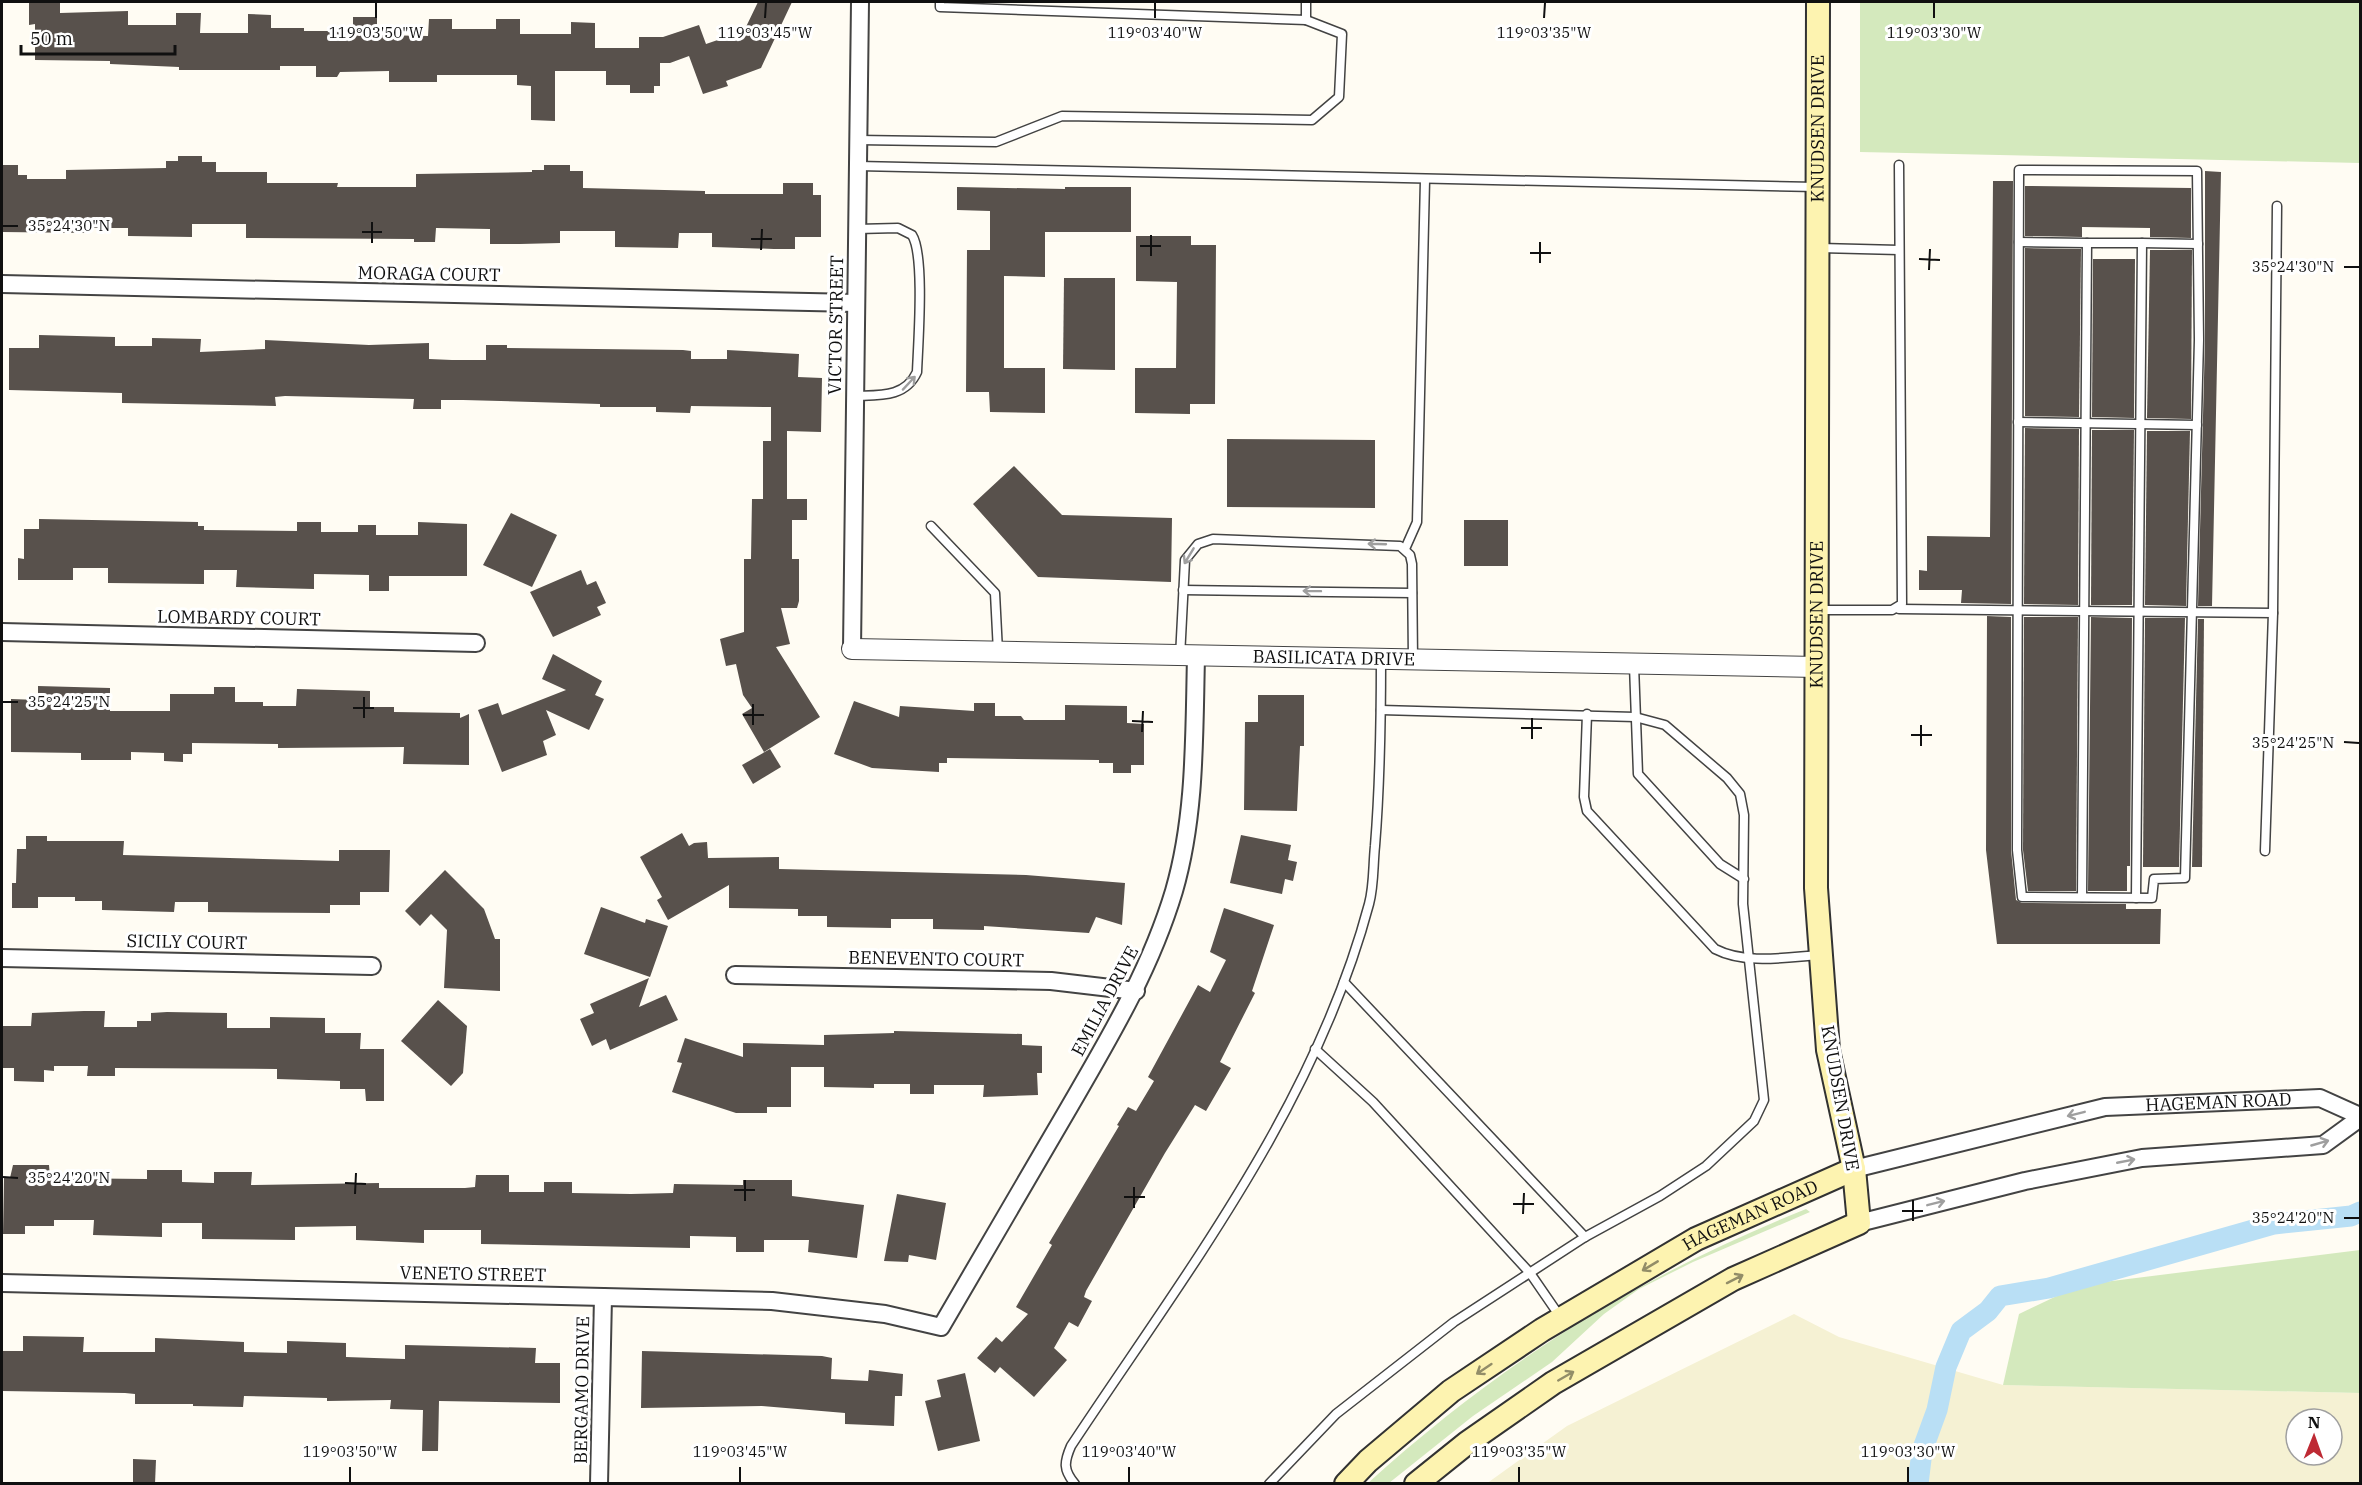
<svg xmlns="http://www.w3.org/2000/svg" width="2362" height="1485" font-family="'IBM Plex Serif',serif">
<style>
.farmland{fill:#f5f1d3;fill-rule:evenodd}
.green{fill:#d4e9bd}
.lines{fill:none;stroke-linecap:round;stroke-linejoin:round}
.canal{stroke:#b9dff5;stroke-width:21}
.building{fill:#58514c}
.service-casing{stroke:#434343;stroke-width:11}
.minor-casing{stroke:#434343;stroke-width:20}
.tertiary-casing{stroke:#434343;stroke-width:22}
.secondary-casing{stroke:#323232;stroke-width:26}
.service{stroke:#fff;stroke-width:8}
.minor{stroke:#fff;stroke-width:16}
.tertiary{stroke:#fff;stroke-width:20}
.secondary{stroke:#fdf3b0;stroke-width:22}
.oneway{stroke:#9f9f9f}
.oneway2{stroke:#928d68}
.ticks{fill:none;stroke:#101010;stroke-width:2}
.labels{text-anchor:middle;stroke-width:6;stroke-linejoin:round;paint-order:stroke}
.street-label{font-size:18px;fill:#101010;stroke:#fff}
.ticks-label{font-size:15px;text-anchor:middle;fill:#101010;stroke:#fff;stroke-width:6;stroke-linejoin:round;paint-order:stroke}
</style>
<rect width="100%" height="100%" fill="#fffcf3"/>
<path class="farmland" d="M1794,1314L1839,1337L2003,1385L2360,1393V1483L1486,1484L1567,1426ZM2296,1419H2332V1455H2296Z"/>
<g class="green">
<path d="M1860,2H2360V163L1860,152Z"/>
<path d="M1806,1209L1810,1212L1693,1262L1639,1289L1604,1314L1552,1362L1473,1416L1389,1483L1367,1484C1501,1362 1639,1276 1806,1209Z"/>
<path d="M2360,1250V1393L2003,1385L2019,1314L2080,1285Z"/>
</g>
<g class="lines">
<path class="canal" d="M1918,1484L1922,1451L1937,1410L1946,1367L1961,1331L1988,1311L2000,1296L2049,1288L2274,1224L2351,1216L2360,1212"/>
</g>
<g class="building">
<path d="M29,2H60V13L128,11V25H176V13H201L200,33H248V14L271,15V28H304V31H353V17H377V35L428,36L429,19H452V29H496V19H520V34H571V22L595,23V48H639V37H663L699,25L706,44L744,31L758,2H792L761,68L726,81L728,86L703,94L689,56L670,63H660V86H654V93H630V85H606V71H555V121L531,120V86L517,85V75H437V82H389V71L340,72L337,77H316V66H280V70H179V67L110,64V61L35,60V24L29,25Z"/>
<path d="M178,156H202V162H216V172H267V183H338L337,187H416V174L532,172V170H544V165H570V171H583V188L705,191V194H783V183H813V195H821V237H795V249H774L712,247V233H679L678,248L615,247V231H560V243L520,244H490V229L436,228L435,242H414V239L246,238V224H192V237L128,236V228H91V233L2,232V165H18V175H27V179H66V170L166,168V161H178Z"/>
<path d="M2205,171L2221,172L2212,606H2198L2205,340Z"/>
<path d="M1993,181H2013L2011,604L1961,603L1962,590H1919V570L1927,571V536L1990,537Z"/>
<path d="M2025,186L2191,188V238L2150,237V228L2082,227V237L2025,236Z"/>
<path d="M957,187L1065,189V187H1131V232H1045V277L1004,276V368H1045V413L990,412L989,392H966L967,250H990V211L957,210Z"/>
<path d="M1136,236H1191V245H1216L1215,404H1190V414L1135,413V368H1176L1177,282L1136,281Z"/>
<path d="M2025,248L2081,249L2079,417L2025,416Z"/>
<path d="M2150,250H2192L2191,419L2147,418Z"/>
<path d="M2093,259H2135L2134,418L2092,417Z"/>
<path d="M1064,278H1115V370L1063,369Z"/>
<path d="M39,335L115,337V346H152V338L201,339L200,352L265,349V340L369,345L429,343V359L452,360H486V345H507V348L683,350L691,351V359H727V350L799,354L798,377L822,378L821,432L787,431V499H807V520H792V559H799V601L797,608H781L790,644L776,647L820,717L764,752L742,714L752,708L743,695L736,664L726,666L720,639L744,632V559H751L752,499H763V441H771V407L691,406L690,413L656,412V407H600V404L463,400H441V409H413L414,399L285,396L275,397L276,406L122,403V393L9,390V348H39Z"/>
<path d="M2025,428L2079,429L2078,605L2024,604Z"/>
<path d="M2092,430H2134L2132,605H2091Z"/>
<path d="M2147,431H2190L2186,606L2145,605Z"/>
<path d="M1227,439L1375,440V508L1227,507Z"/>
<path d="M1014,466L1062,515L1172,518L1171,582L1038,577L973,504Z"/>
<path d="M511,513L557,535L532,587L483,565Z"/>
<path d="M39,519L198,522V526H204V530L297,531V522H321V532H358V525H376V535H418V522L467,524V576H389V591H369V575L314,574V589L236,587L237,570H204V584L108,583V568H73V580H18V558L24,559V529H39Z"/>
<rect x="1464" y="520" width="44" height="46"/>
<path d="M581,570L587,585L596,581L606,603L597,607L601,615L553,637L530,592Z"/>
<path d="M1987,616L2011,617V850L2016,900L2022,903L2126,904V909H2161L2160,944H1997L1986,850Z"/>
<path d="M2024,617H2078L2076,891H2028L2023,850Z"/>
<path d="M2091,617L2132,618L2130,866H2127V891H2088Z"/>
<path d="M2145,618H2185L2179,867H2143Z"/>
<path d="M2198,619H2204L2202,867H2192Z"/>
<path d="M553,654L602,681L595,695L604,699L589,730L546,710L556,735L543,741L547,755L502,772L478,710L498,703L502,715L566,690L542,679Z"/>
<path d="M38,686L110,688V711H170V694H214V687H235V702H263V706H296L297,689L370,691V707H394V712L460,713V718L469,714V765L403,764L404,747L278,748V744L192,743V754H183V762L164,761V753L131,752V760H81V753L11,752V699L38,700Z"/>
<path d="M1258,695H1304V746H1300L1297,811L1244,810L1245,722H1258Z"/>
<path d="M854,701L899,717L900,706L974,711V703H995V716H1021L1024,720H1065V705L1127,706V723L1144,724V765H1131V773H1113V763H1099V760L947,758V763H939V772L872,768L834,754Z"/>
<path d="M770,749L781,767L753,784L742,765Z"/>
<path d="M682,833L689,846L694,843L707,842L708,858L779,857V869L1026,875L1125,883L1122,925L1096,917L1089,933L984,926V930L933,929V919H891V928L827,927V916H798V909L729,908V885L668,920L657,900L662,897L640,857Z"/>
<path d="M1241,835L1291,845L1288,860L1297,862L1293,881L1285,879L1282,894L1230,883Z"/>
<path d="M26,836H47V841H124L123,855L339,861V850H390L389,892H360V905H330V913L208,912V902H175L174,912L102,910V901H75V897H38V908H12V883H16L17,849H26Z"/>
<path d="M445,870L484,909L495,939H500V991L444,988L447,930L431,914L420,926L405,911Z"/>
<path d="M601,907L645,923L646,919L668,926L650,977L584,954Z"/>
<path d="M1224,908L1274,925L1252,991L1255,993L1220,1062L1231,1068L1206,1111L1195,1105L1165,1153L1086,1291L1084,1297L1092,1301L1078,1327L1069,1322L1054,1348L1067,1360L1034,1397L1000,1367L995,1373L977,1358L996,1337L1002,1342L1028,1314L1016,1307L1052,1245L1049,1243L1119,1126L1117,1125L1128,1107L1136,1111L1154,1081L1148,1077L1198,985L1210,992L1226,960L1210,952Z"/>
<path d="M649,978L639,1007L666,995L678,1020L610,1050L606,1039L592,1046L580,1019L594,1013L590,1004Z"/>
<path d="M438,1000L467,1026L463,1073L451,1086L401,1041Z"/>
<path d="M84,1011H105L104,1027H137V1021H151V1013L167,1012L227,1013V1028H270V1017L325,1018V1033H361L360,1049H384V1101H366L365,1089H340V1081L277,1079V1069L115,1068V1076H87L88,1066H54V1071L44,1070V1082L14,1081V1068H3V1026H31L32,1013Z"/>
<path d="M894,1031L1022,1034V1045L1042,1046V1073H1037L1038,1095L983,1097L984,1085H934V1094H910V1084H874V1088L824,1087V1067H791V1107H767V1113H736L672,1092L682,1063L677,1062L685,1038L743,1057V1043L824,1045V1035L894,1033Z"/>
<path d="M13,1165H49L50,1178L147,1179V1170H182V1182L214,1183V1172H252L251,1185L379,1183V1188H465L475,1187L476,1175H509V1192H544V1182H572V1193L631,1194L673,1193L674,1184L743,1185V1180H792V1196L864,1205L857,1258L808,1252L809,1240H764V1252H736V1237L690,1236V1248L481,1244V1230H424V1243L356,1240V1226L295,1227V1240L202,1239V1223H162V1237L93,1235L94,1220H54V1226H25V1234H3L4,1178H10Z"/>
<path d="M897,1194L946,1203L936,1260L909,1255L908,1262L884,1261Z"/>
<path d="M23,1336L84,1337L83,1352H155V1338L244,1342V1352L287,1353V1341L346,1343V1357L374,1358L405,1359V1345L536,1348L535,1363H560V1403L439,1401L438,1451H422L423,1410L390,1409L391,1400L327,1401V1398L244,1396L243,1407L193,1406V1404H135V1394L125,1393L2,1391V1351H23Z"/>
<path d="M642,1351L822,1356L832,1358L831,1379L868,1381L869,1370L903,1374L902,1396H895L894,1426L845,1424V1413L762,1406L641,1408Z"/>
<path d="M965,1373L980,1441L938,1451L925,1401L941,1397L937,1380Z"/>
<path d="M133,1459L156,1460L155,1484H133Z"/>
</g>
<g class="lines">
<g class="service-casing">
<g id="service">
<path d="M940,2V7L1306,20V2"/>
<path d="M858,140L996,142L1062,116L1312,120L1339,97L1342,34L1306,20"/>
<path d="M858,166L1816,187"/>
<path d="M2019,170L2197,171L2199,340L2185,878L2154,879L2152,898L2022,897L2017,850Z"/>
<path d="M2019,242L2087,243"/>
<path d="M2142,243L2198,244"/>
<path d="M1820,248L1899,250"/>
<path d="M855,396C879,395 905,398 917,372C918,345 925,255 912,235L898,228L857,229"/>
<path d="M2018,422L2197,425"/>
<path d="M931,526L995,593L998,652"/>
<path d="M1405,549L1417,522L1425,180"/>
<path d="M1183,590L1412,593"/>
<path d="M1899,609L2273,613L2265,851"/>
<path d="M1818,610H1892L1902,604L1899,165"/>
<path d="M2273,613L2277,206"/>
<path d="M1180,657L1185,560L1198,544L1213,539L1400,546L1410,555L1412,564L1413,660"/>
<path d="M1634,665L1638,774L1720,864L1744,879"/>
<path d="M1587,714L1584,797L1587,811L1715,949C1746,965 1787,957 1821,955"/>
<path d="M2082,897L2087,243H2142L2136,898"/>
<path d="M1344,982L1585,1237"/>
<path d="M1315,1049L1373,1102L1530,1273L1561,1318"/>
<path d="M1075,1484C1063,1470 1064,1462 1071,1446C1184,1275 1315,1107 1369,904C1374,886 1373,865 1375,846C1380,784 1381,722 1381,660"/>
<path d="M1269,1484L1336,1414L1454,1322L1585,1237L1660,1196L1706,1166L1754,1121L1764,1100L1743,904L1744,815L1740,794L1727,778L1665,725L1635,717L1381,710"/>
</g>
</g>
<g class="minor-casing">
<g id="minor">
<path d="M2,284L856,303"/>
<path d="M2,632L476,643"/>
<path d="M852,649L860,2"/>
<path d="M2,958L372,966"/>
<path d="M735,975L1051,981L1136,991"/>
<path id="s1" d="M1854,1169L2105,1107L2320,1098L2360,1116"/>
<path d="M1859,1223L2025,1181L2142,1158L2323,1145L2360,1118"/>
<path d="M2,1283L772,1301L885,1314L941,1327C983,1255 1025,1183 1067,1111C1108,1040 1150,971 1174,891C1196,815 1194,735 1196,657"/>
<path d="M599,1484L603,1297"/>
</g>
</g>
<g class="tertiary-casing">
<g id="tertiary">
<path id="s2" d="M852,649L1817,667"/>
</g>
</g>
<g class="secondary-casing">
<g id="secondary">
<path id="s3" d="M1346,1484L1368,1461L1451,1391L1542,1330L1696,1239L1854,1169"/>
<path id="s4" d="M1416,1484L1467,1443L1553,1383L1733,1279L1859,1223L1854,1169L1828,1050L1816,888L1818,2"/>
</g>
</g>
<use href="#service" class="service"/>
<use href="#minor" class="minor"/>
<use href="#tertiary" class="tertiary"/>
<use href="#secondary" class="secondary"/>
</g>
<defs><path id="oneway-shaft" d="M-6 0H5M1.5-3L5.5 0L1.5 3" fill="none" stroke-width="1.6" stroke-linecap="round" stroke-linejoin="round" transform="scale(1.5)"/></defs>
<g class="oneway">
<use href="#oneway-shaft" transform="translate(909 383) rotate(-47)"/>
<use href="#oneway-shaft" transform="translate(1377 544) rotate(-178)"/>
<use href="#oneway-shaft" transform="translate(1189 556) rotate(121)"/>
<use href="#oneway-shaft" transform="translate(1312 591) rotate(-179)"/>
<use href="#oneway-shaft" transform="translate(2076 1114) rotate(166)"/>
<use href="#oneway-shaft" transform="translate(2320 1143) rotate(-16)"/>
<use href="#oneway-shaft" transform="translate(2126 1161) rotate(-11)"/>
<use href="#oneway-shaft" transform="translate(1936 1203) rotate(-14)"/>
</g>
<g class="oneway2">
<use href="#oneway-shaft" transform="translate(1650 1266) rotate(149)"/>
<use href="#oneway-shaft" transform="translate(1735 1279) rotate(-27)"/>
<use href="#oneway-shaft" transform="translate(1484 1369) rotate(146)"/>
<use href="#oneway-shaft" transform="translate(1566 1376) rotate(-30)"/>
</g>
<path class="ticks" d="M376,18V3M765,18L766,3M1155,18V3M1544,18L1545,3M1934,18V3M3,226H18M362,232H382M751,239H772M372,243V222M1140,246H1161M761,250L762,229M1530,253H1551M1151,256V235M1919,259L1940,260M1540,263V242M2344,267H2359M1929,270L1930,249M3,702H18M353,708H374M743,715H764M364,718V697M1132,721L1153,722M753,725V704M1521,728H1542M1142,732L1143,711M1911,735H1932M1532,739V718M2344,742L2359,743M1921,746V725M3,1177L18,1178M345,1183L366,1184M734,1190H755M355,1194L356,1173M1124,1197H1145M745,1201V1180M1513,1204H1534M1134,1208V1187M1902,1211H1923M1523,1214L1524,1193M2344,1218H2359M1913,1221V1200M350,1482V1467M740,1482V1467M1129,1482V1467M1519,1482V1467M1908,1482V1467"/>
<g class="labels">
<g class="street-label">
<text dy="6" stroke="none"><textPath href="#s4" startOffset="1614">KNUDSEN DRIVE</textPath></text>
<text transform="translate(429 274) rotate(1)" y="6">MORAGA COURT</text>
<text transform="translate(836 325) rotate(-89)" y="6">VICTOR STREET</text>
<text dy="6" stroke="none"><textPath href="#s4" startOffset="1128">KNUDSEN DRIVE</textPath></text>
<text transform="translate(239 618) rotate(1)" y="6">LOMBARDY COURT</text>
<text dy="6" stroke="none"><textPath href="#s2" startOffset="482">BASILICATA DRIVE</textPath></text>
<text transform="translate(187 942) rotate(1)" y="6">SICILY COURT</text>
<text transform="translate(936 959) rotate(1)" y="6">BENEVENTO COURT</text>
<text transform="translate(1105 1001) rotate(-62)" y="6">EMILIA DRIVE</text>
<text transform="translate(1840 1098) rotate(80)" y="6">KNUDSEN DRIVE</text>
<text dy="6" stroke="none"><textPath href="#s1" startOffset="372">HAGEMAN ROAD</textPath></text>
<text dy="6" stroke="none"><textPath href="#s3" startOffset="488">HAGEMAN ROAD</textPath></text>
<text transform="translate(473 1274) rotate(1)" y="6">VENETO STREET</text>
<text transform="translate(582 1390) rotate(-89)" y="6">BERGAMO DRIVE</text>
</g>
</g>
<g class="ticks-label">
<text x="376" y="38">119°03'50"W</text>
<text x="765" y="38">119°03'45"W</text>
<text x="1155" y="38">119°03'40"W</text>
<text x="1544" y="38">119°03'35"W</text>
<text x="1934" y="38">119°03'30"W</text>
<text x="69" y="231">35°24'30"N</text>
<text x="2293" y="272">35°24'30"N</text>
<text x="69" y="707">35°24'25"N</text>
<text x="2293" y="748">35°24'25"N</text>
<text x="69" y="1183">35°24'20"N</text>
<text x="2293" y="1223">35°24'20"N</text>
<text x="350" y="1457">119°03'50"W</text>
<text x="740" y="1457">119°03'45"W</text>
<text x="1129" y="1457">119°03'40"W</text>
<text x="1519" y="1457">119°03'35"W</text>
<text x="1908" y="1457">119°03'30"W</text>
</g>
<rect width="2362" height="1485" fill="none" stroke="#101010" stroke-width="6"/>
<g transform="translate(2314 1437) rotate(1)"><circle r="28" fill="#ffffff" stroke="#9f9f9f" stroke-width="1.5"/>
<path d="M0-4.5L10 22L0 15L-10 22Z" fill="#be2a34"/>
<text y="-9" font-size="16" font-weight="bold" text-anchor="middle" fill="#101010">N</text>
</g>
<path d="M21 45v9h154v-9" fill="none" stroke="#101010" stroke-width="3"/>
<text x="30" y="45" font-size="18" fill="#101010" stroke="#ffffff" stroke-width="4.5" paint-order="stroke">50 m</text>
</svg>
